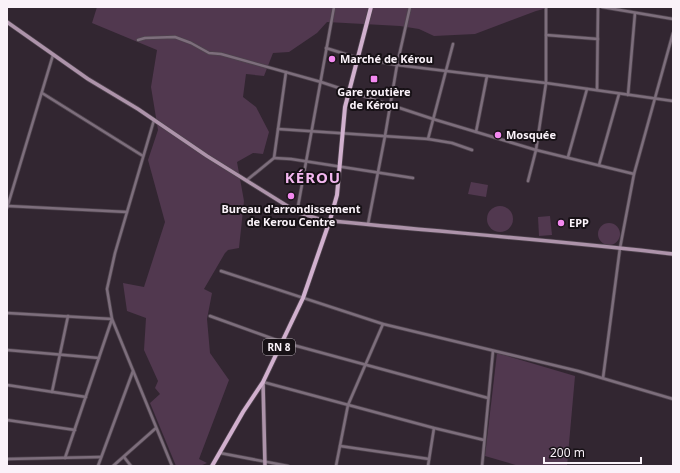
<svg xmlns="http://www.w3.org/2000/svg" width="680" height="473" font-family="'Noto Sans',sans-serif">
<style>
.green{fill:#51384f}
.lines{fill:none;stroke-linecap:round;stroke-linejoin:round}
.street-casing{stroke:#4e434d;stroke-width:4}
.secondary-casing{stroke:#4e434d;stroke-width:5}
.primary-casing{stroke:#4e434d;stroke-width:5.5}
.street{stroke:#7d6e7c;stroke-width:2.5}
.secondary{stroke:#ad93aa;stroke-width:3.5}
.primary{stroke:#d1b0ce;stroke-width:4}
.poi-dot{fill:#f489f0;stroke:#171116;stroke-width:1.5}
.labels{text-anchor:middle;stroke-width:4;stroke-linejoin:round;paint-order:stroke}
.shield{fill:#171116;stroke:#b6aeb5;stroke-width:1}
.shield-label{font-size:10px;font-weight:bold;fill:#faf2f9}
.poi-label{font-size:11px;font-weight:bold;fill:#faf2f9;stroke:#171116;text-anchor:start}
.district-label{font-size:15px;font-weight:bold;letter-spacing:1px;fill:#f3b7ef;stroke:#171116}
</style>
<rect width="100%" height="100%" fill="#322631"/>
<g class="green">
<path d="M97,7H551L536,11L475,34L434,36L419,29L400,26L327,22L317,33L289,52L273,53L264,76L246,74L243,97L256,107L269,132L263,154L253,153L237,162L244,201L239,248L228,250L225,253L204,289L212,293L207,319L210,353L229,380L199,459L207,463L200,466H176L150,403L160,394L155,388L158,381L144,350L146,318L127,311L123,283L144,287L165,222L148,160L158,130L151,87L157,50L92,23Z"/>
<path d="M471,182L488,185L486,197L468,194Z"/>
<circle cx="500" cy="219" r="13"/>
<path d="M550,216L552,235L539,236L538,217Z"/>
<circle cx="609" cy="234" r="11"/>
<path d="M497,353L575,376L567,466H519L485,456Z"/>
</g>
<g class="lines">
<g class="street-casing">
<g id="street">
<path d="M602,7L673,19"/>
<path d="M546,35L598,39"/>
<path d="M138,40L145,38L175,37L191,43L209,53L221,54L321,82L433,119L536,150L634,174"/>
<path d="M326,48L358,58L397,65L546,83L673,101"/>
<path d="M597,90L598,7"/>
<path d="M42,93L143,156"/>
<path d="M628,95L635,13"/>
<path d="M154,120L115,253L107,289L112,319L172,466"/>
<path d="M278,129L428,139L452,143L472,150"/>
<path d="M476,132L487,76"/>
<path d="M428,139L453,44"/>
<path d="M568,157L587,89"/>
<path d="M274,158L291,159L413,178"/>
<path d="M599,165L619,94"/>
<path d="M247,180L274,158L286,72"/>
<path d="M528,181L536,150L546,83V7"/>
<path d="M8,206L127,212"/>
<path d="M7,208L53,55"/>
<path d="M297,212L334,7"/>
<path d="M368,224L385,136L397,65L410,7"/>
<path d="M221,271L383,324L578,371L673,399"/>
<path d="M7,313L112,319L65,458"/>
<path d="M210,316L282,342L488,398"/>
<path d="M7,350L99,358"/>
<path d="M603,378L620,248L634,174L673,33"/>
<path d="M263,382L434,428L484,440"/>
<path d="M7,385L86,397"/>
<path d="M52,392L68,316"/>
<path d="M7,420L75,430"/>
<path d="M340,446L429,459"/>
<path d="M220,453L288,466"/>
<path d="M124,457L131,466"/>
<path d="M7,459L101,457"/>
<path d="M98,466L133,371"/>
<path d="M113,466L156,428"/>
<path d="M336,466L348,405L383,324"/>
<path d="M428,466L434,428"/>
<path d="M482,466L493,351"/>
</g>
</g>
<g class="secondary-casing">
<g id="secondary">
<path d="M7,22L88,79L138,109L207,156L297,212L322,220C439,232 556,240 673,254"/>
<path d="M263,383L265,466"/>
</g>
</g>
<g class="primary-casing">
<path id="primary" d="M212,466L243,412L263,382L303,298L330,220L337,195L345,107L371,7"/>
</g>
<use href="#street" class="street"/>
<use href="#secondary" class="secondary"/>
<use href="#primary" class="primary"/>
</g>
<g class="poi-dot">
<circle cx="332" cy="59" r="4"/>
<rect x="370" y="75" width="8" height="8" rx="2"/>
<circle cx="498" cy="135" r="4"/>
<circle cx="291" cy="196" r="4"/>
<circle cx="561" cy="223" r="4"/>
</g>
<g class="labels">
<rect class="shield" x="263" y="339" width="32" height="16" rx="3"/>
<g class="shield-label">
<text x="279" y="351">RN 8</text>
</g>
<g class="poi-label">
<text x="340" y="63">Marché de Kérou</text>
<text x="374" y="96" text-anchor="middle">Gare routière<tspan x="374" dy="13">de Kérou</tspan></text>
<text x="506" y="139">Mosquée</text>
<text x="291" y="213" text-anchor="middle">Bureau d'arrondissement<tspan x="291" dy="13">de Kerou Centre</tspan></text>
<text x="569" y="227">EPP</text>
</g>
<g class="district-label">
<text x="313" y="183">KÉROU</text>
</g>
</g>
<rect width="680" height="473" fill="none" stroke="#faf2f9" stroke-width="16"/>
<path d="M544 457v6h97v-6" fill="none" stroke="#faf2f9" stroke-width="2"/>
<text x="550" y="457" font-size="12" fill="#faf2f9" stroke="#171116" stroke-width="3" paint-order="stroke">200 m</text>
</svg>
